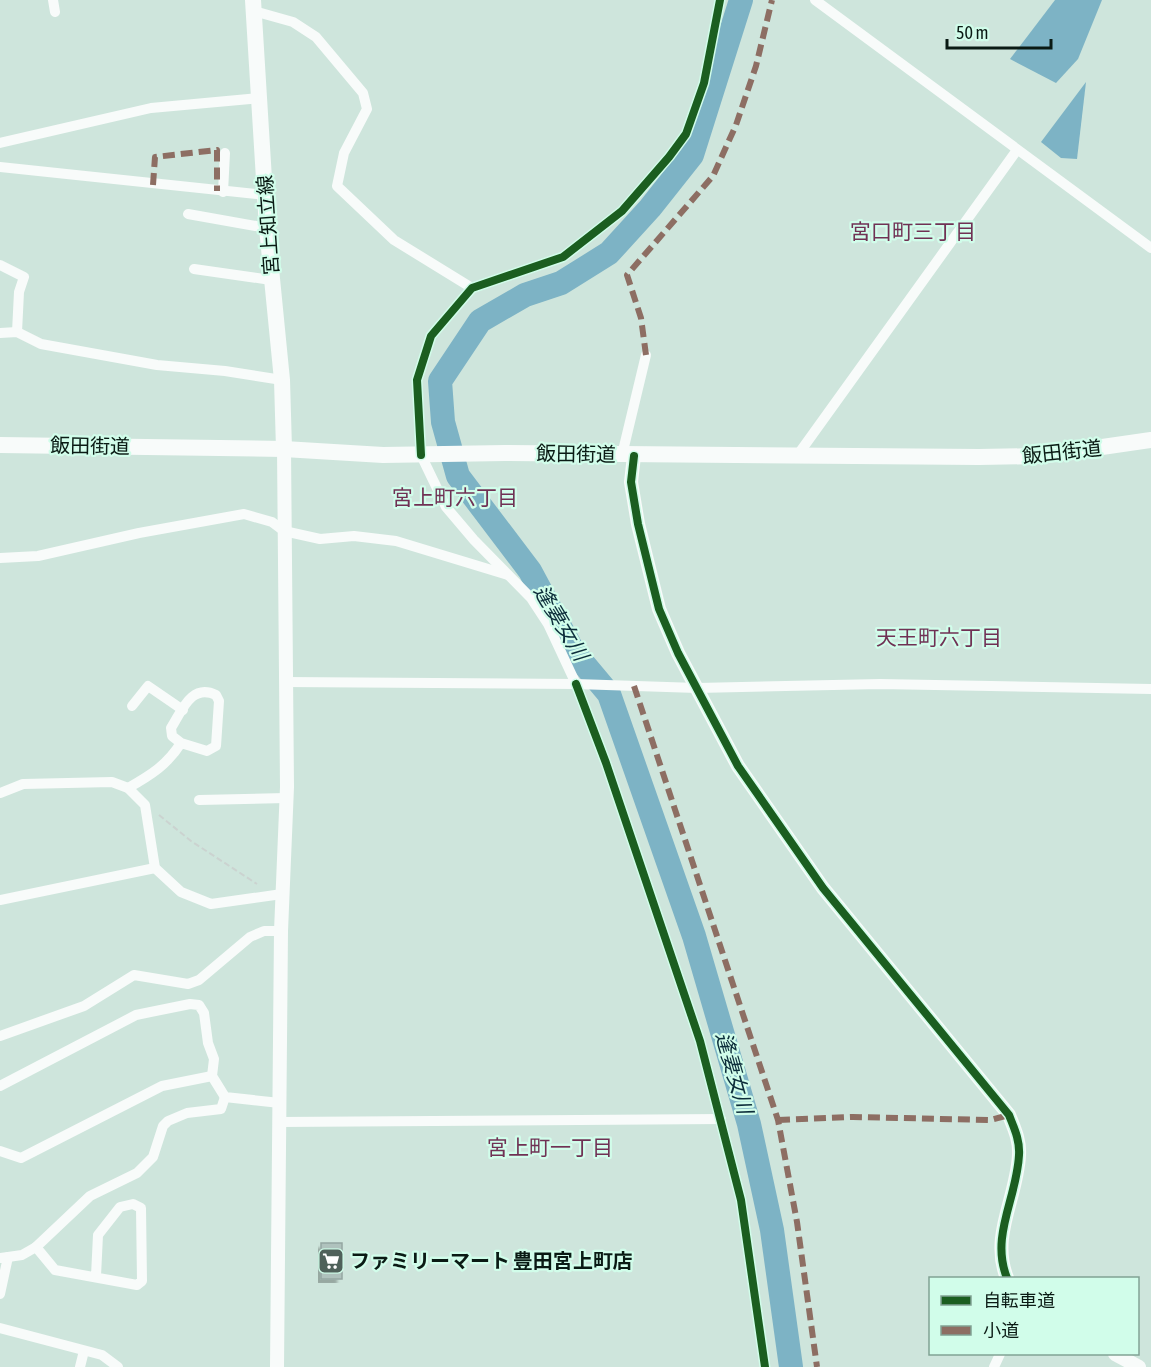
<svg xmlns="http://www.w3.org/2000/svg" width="1151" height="1367" font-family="'Asap Condensed','Noto Sans JP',sans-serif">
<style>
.water{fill:#7db3c5}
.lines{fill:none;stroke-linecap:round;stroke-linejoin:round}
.river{stroke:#7db3c5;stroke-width:24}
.building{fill:#afc2bd;stroke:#94a7a2;stroke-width:1.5;filter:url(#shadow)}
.path{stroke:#cbd3d0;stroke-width:2;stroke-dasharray:6 3;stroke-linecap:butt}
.minor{stroke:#f8fbfa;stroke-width:10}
.tertiary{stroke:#f8fbfa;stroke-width:14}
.secondary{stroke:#f8fbfa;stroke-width:16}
.quiet{stroke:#8d6e63;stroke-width:6;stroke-dasharray:12 6;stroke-linecap:butt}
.cycleway-casing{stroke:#d1fdea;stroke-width:11}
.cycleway{stroke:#1b5e20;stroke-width:8}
.labels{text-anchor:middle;stroke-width:4.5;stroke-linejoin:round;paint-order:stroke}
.street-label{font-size:20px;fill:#0a1a14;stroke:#d1fdea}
.poi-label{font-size:20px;font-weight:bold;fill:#0a1a14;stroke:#d1fdea;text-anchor:start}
.neighbourhood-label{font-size:21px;fill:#703154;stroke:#d1fdea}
.water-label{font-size:21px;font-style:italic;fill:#0c2d3a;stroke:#d1fdea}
</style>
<defs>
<filter id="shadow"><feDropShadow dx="-5.5" dy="5.5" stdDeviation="1.5" flood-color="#0004"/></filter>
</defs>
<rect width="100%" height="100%" fill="#cee5dc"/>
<g class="water">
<path d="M1055,0H1102L1078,59L1056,83L1010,59Z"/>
<path d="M1086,82L1077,159L1061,158L1041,142Z"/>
</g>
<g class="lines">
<path class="river" d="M741,0L692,155L650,208L609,253L561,283L525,295L480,321L440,381L443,422L458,476L530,571L573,651L609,694L694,936L749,1124L772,1230L791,1367"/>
</g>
<rect class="building" x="321" y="1243" width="21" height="36"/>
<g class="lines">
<g class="path">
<path d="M482,284C505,276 544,268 564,256C601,233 667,171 686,133C706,93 713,44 720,0"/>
<path d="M420,440L417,380L431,336L464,298"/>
<path d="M580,695C632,830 681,968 718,1108"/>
<path d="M159,815L191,841L257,884"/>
<path d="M724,1131L741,1200L765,1367"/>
</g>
<g class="minor">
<path d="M53,0L55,12"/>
<path d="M815,0L1151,248"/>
<path d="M254,11L293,22L316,37L363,93L367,109L344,153L337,186L394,240L472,288"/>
<path d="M0,143L151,108L260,98"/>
<path d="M0,167L266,195"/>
<path d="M223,192L225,153"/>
<path d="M188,214L267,228"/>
<path d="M0,265L24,277L19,292L17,332"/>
<path d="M194,269L271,280"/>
<path d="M0,333L17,332L41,344L157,365L225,371L282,380"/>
<path d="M421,455L446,507L474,540L531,598L548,624L576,684"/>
<path d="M622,455L646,355"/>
<path d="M797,456L1017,150"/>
<path d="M0,558L38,556L139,533L244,514L272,522L284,531L320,539L354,536L396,541L508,575"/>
<path d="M285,682L576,684L697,688L880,684L1151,689"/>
<path d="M132,706L148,686L183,710"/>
<path d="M128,788C151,775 167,765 181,743L207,751L216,746L219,701L216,695C191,683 182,711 171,728L172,736L181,743"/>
<path d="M0,793L23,784L112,782L128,788L145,805L155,868L181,892L211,904L282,894"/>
<path d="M199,800L286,798"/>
<path d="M0,900L155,868"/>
<path d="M0,1036L84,1006L134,975L188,984L199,980L250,937L264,931H281"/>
<path d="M0,1086L136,1015L190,1004L199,1005L204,1013L208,1043L214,1059L212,1076L225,1097L280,1103"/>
<path d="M280,1122L721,1119"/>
<path d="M0,1151L21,1158L162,1086L212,1076"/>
<path d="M36,1247L90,1196L137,1173L153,1157L163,1126L168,1121L187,1113L221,1109L225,1097"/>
<path d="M8,1257L22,1255L36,1247L55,1270L137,1285L142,1281L141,1208L133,1204L120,1207L98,1235L96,1276"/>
<path d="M0,1258L8,1257L0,1294"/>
<path d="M0,1328L102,1355L118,1367"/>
<path d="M80,1367L84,1351"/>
<path d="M994,1367L1000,1354"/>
</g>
<g class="tertiary">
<path d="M634,456L631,482L638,524L659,609L678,653L738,766L823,888L1009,1115C1014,1128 1020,1140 1019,1155C1017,1198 990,1236 1007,1278"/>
<path d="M1115,1354L1139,1367"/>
<path d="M277,1367L281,931L287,787L284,449"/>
</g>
<g class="secondary">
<path d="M253,0L267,228L282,380L284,449"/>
<path d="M0,445L284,449L383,455L505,453L979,457L1040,456L1151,440"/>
</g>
<g class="quiet">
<path d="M153,185L155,157L217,150V191"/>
<path d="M646,355L641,318L627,275L713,176L736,125L756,66L772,0"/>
<path d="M634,686L778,1120L797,1222L817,1367"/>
<path d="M778,1120L853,1117L991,1120L1009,1115"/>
</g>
<g class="cycleway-casing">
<g id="cycleway">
<path d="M421,455L417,380L431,336L472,288L563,257L622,211L669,157L686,134L704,83L720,0"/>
<path d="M634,456L631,482L638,524L659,609L678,653L738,766L823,888L1009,1115C1014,1128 1020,1140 1019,1155C1017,1198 990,1236 1007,1278"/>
<path d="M576,684L606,763L700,1041L741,1200L765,1367"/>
</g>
</g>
<use href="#cycleway" class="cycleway"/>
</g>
<defs>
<g id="supermarket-square" transform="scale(1.35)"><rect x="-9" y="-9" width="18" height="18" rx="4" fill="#4f615a" stroke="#d1fdea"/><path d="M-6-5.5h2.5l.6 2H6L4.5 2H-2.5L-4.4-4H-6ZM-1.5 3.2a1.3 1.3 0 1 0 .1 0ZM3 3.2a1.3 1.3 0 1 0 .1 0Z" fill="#fff"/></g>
</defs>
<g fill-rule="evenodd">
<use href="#supermarket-square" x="331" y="1261"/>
</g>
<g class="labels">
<g class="street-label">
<text transform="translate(268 225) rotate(-94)" y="7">宮上知立線</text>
<text transform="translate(90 446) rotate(1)" y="7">飯田街道</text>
<text transform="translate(1062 452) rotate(-6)" y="7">飯田街道</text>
<text transform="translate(576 454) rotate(1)" y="7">飯田街道</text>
</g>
<g class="poi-label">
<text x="350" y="1268">ファミリーマート 豊田宮上町店</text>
</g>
<g class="neighbourhood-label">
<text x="913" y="239">宮口町三丁目</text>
<text x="455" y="505">宮上町六丁目</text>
<text x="939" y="645">天王町六丁目</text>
<text x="550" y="1155">宮上町一丁目</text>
</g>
<g class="water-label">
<text transform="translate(561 623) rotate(59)" y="7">逢妻女川</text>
<text transform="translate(734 1073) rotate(74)" y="7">逢妻女川</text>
</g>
</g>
<rect x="929" y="1277" width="210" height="78" fill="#d1fdea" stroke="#81a294" stroke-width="1.5"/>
<rect x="941" y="1296" width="30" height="9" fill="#1b5e20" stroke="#81a294" stroke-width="1.5"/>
<text x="983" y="1307" font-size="18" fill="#0a1a14">自転車道</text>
<rect x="941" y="1326" width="30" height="9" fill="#8d6e63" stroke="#81a294" stroke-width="1.5"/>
<text x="983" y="1337" font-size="18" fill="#0a1a14">小道</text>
<path d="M947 39v9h104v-9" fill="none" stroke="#0a1a14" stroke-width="3"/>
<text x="956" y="39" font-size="18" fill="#0a1a14" stroke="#d1fdea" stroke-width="4.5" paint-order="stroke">50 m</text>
</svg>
